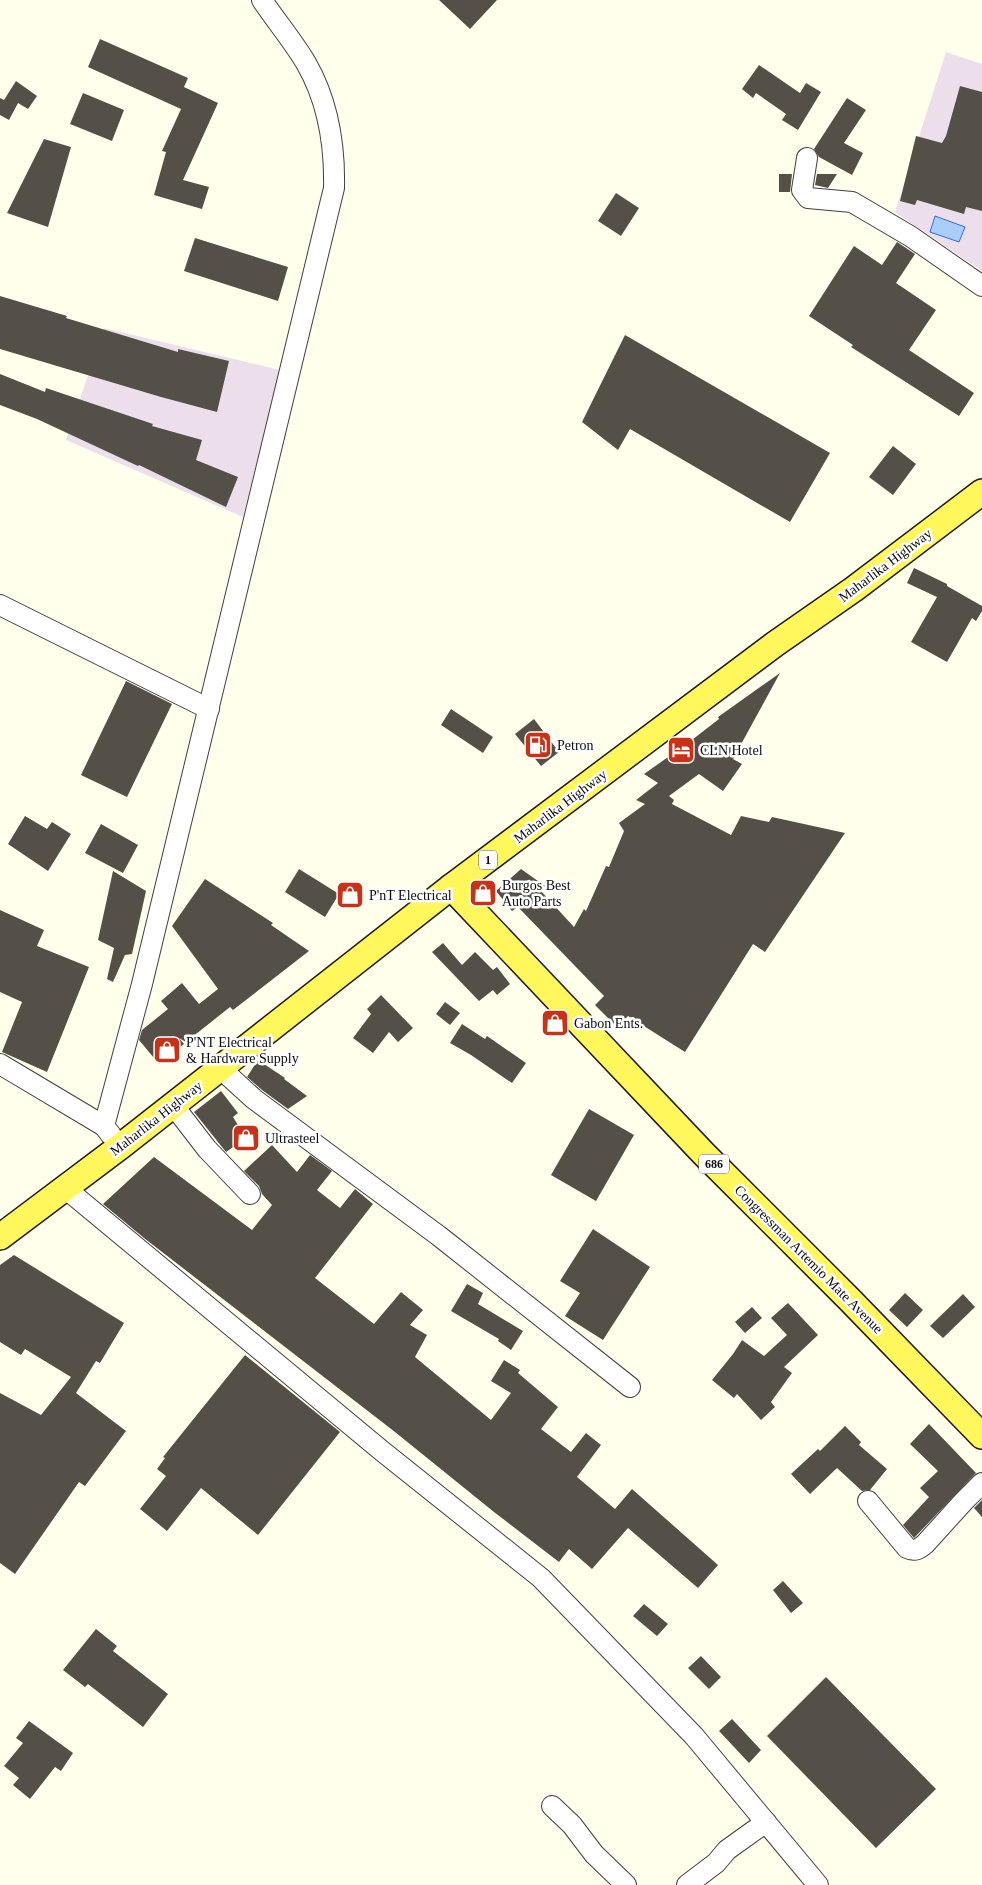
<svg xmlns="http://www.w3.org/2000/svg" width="982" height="1885" font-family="Georgia,serif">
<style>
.industrial{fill:#ecdfeb}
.water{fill:#aacdfc;stroke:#2a71d9}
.building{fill:#555047}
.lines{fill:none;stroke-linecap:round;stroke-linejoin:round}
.minor-casing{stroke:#3f3f3f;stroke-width:22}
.major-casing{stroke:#1d1d1d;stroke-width:28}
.minor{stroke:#fff;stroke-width:20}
.major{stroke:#fff75b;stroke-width:25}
.labels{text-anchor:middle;stroke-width:5;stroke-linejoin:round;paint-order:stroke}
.shield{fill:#fff;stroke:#555;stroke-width:1}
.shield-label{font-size:12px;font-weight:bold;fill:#0c0c0c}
.street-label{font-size:14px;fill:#0c0c0c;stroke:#fff}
.poi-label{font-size:14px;fill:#0c0c0c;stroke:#fff;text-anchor:start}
</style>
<rect width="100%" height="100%" fill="#ffffeb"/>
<g class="industrial">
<path d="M946,52L982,64V271L895,212Z"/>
<path d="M104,328L280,370L243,517L66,440Z"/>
</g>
<path class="water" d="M935,216L965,227L959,242L930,232Z"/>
<g class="building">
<path d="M439,0H497L470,29Z"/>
<path d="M100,39L188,78L184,87L218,103L183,180L209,187L202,209L154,195L166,152L162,151L181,109L88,67Z"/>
<path d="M759,65L800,93L806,83L821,92L798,130L782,120L786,114L756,93L753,98L742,89Z"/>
<path d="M16,81L37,96L28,109L18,103L9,120L0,115V98L4,100Z"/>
<path d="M960,86L982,92V211L966,207L964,214L917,200L915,205L900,201L916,136L942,143L946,136Z"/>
<path d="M83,93L124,110L112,141L70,124Z"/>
<path d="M847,98L866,110L844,143L863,153L852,175L819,157L814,149Z"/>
<path d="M44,139L71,147L48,227L7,213Z"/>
<path d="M779,174H792L790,192H779Z"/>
<path d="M817,174H837L828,188L815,185Z"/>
<path d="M616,193L639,208L621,236L598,221Z"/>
<path d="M195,238L288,267L278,301L184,271Z"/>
<path d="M897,242L915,254L896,283L936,310L909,350L974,393L959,416L851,347L853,345L809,316L854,246L882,265Z"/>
<path d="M0,296L67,316L66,318L178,352V349L229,361L217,412L161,397L0,349Z"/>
<path d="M625,335L830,453L790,522L630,429L618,450L582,422Z"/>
<path d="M0,374L45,392L46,388L153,424L152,426L202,440L196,460L238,477L226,507L139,465L138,466L37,419L0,405Z"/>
<path d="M893,446L916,464L893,495L869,477Z"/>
<path d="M914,568L947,584V586L982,606V611L976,621L972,618L947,662L911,642L937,597L907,583Z"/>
<path d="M780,673L733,759L742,764L723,791L699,774L669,796L674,800L672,804L731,835L741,816L769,822L772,817L845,833L765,952L753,944L685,1052L628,1016L617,1027L595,1005L604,996L518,907L512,911L496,891L521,869L545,886L540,890L574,927L584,909L586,911L606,866L609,867L624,831L619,823L645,804L636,800L658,783L644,774L688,743L719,719L718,717Z"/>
<path d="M126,681L172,704L127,797L81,775Z"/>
<path d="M451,709L493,737L483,753L441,725Z"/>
<path d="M534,719L559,752L541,766L515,734Z"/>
<path d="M25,816L47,829L52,822L71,834L48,871L8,844Z"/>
<path d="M101,824L138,845L123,873L85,853Z"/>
<path d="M299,869L339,894L325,917L285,892Z"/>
<path d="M113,871L146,891L132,954L125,955L113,982L107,979L114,948L98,940Z"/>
<path d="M205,879L273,923L271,925L309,951L233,1010L230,1007L186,1042L179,1038L184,1044L159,1064L139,1040L142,1030L168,1009L161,1001L182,983L199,1004L218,989L172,926Z"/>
<path d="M0,910L44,930L37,946L89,967L47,1072L2,1052L22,1002L0,992Z"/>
<path d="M443,943L462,965L475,952L493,970L497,967L510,984L497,995L493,990L479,1001L432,952Z"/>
<path d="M381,995L413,1028L398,1042L389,1032L373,1053L353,1038L371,1014L367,1009Z"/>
<path d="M445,1002L460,1013L450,1025L436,1014Z"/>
<path d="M462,1024L485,1039L487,1036L526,1063L512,1083L471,1055L450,1043Z"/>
<path d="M258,1060L285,1078L284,1079L307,1096L288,1109L262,1090L247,1077Z"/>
<path d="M221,1091L238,1113L233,1117L246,1138L226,1152L194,1112Z"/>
<path d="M589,1109L634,1135L596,1201L551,1175Z"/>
<path d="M272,1145L297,1172L310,1155L332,1171L317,1190L340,1208L355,1189L373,1204L315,1278L374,1324L401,1292L423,1310L410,1325L427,1335L415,1357L491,1420L511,1393L491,1381L504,1360L520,1370L518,1373L558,1407L541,1429L571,1452L586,1433L601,1445L577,1477L615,1509L632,1489L718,1565L698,1588L628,1528L592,1569L569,1549L559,1562L494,1512L395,1432L144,1238L103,1204L154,1157L252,1230L272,1205L262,1194L259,1186L244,1171Z"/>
<path d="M593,1229L650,1267L603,1340L565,1316L580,1293L560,1281Z"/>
<path d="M14,1255L124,1323L100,1363L96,1361L76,1393L126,1431L85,1486L79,1482L15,1574L0,1563V1393L41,1415L71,1377L25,1349L21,1355L0,1342V1265Z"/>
<path d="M467,1284L483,1293L478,1304L523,1331L511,1350L498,1341L499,1339L451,1311Z"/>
<path d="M905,1293L923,1310L907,1327L889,1310Z"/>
<path d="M963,1294L975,1307L943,1338L930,1326Z"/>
<path d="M788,1303L818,1335L784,1367L792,1373L771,1402L775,1407L761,1420L737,1394L734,1398L712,1380L733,1354L742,1340L764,1356L787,1335L771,1318Z"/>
<path d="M752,1307L762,1318L745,1333L735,1322Z"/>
<path d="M245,1355L340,1432L258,1535L201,1488L167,1531L140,1509L166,1476L157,1469L165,1458L163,1457Z"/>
<path d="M929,1424L976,1473L914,1538L903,1525L929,1497L920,1488L938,1471L910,1444Z"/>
<path d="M845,1426L861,1442L859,1445L887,1469L870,1490L862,1491L837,1468L810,1494L791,1474L818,1449L820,1451Z"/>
<path d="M982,1500V1517L974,1508Z"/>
<path d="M783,1581L803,1603L791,1613L773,1590Z"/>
<path d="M644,1604L668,1624L657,1636L633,1616Z"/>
<path d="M96,1629L117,1646L113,1651L168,1694L143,1727L88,1684L85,1687L63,1670Z"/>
<path d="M701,1656L721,1677L709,1689L688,1668Z"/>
<path d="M826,1677L936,1789L876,1848L767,1736Z"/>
<path d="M732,1719L761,1750L749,1763L719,1731Z"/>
<path d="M29,1721L73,1753L61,1771L55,1767L30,1799L13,1785L19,1778L4,1766L23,1743L16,1738Z"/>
</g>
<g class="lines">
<g class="minor-casing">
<g id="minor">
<path d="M807,158L802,190L808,198L852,202L910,236L982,286"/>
<path d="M0,605L209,709"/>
<path d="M0,1064L104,1126L111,1135"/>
<path d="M220,1068L254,1099L439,1236L630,1387"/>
<path d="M173,1105L207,1149L250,1194"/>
<path d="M104,1126L142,984L334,188C335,144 328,101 306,63C293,41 276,21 262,0"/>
<path d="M65,1188L382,1451L541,1578L694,1736L818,1885"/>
<path d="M868,1501L907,1548C915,1552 919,1549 925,1544L964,1501L982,1483"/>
<path d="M552,1806L572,1825L594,1854L626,1885"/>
<path d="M687,1885L716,1863L727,1850L766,1822"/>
</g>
</g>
<g class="major-casing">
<g id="major">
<path d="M451,887L704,1154L849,1299L982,1436"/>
<path d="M0,1237L121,1146L451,887L775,644L854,589L982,492"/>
</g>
</g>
<use href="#minor" class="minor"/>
<use href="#major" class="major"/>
</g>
<defs>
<g id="fuel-square" transform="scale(1.4375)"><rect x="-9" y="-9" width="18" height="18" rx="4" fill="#c83218" stroke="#fff"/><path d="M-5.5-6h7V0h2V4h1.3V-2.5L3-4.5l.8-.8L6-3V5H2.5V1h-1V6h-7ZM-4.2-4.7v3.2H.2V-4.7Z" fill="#fff"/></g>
<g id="hotel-square" transform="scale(1.4375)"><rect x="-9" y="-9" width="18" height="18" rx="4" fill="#c83218" stroke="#fff"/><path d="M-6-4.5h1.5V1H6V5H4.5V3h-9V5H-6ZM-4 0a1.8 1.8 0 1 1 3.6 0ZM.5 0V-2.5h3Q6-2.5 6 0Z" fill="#fff"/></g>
<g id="shop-square" transform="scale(1.4375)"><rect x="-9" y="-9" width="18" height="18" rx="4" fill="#c83218" stroke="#fff"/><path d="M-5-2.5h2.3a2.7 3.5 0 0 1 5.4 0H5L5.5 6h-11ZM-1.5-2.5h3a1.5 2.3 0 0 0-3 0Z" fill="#fff"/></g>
</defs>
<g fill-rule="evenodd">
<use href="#fuel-square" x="538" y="745"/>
<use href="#hotel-square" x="681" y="750"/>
<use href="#shop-square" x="483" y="893"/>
<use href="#shop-square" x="350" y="895"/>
<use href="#shop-square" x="555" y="1023"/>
<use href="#shop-square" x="167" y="1050"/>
<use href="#shop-square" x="246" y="1138"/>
</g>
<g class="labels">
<g class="shield">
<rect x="479" y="850.5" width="18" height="19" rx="4"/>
<rect x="699" y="1154.5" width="30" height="19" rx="4"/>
</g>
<g class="shield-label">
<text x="488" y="864">1</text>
<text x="714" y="1168">686</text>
</g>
<g class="street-label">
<text transform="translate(885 565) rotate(-37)" y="5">Maharlika Highway</text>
<text transform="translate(560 806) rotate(-37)" y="5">Maharlika Highway</text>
<text transform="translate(156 1118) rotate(-38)" y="5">Maharlika Highway</text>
<text transform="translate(809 1259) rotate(45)" y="5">Congressman Artemio Mate Avenue</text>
</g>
<g class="poi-label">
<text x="557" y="750">Petron</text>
<text x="700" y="755">CLN Hotel</text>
<text x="502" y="890">Burgos Best<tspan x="502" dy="16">Auto Parts</tspan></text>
<text x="369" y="900">P'nT Electrical</text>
<text x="574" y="1028">Gabon Ents.</text>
<text x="186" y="1047">P'NT Electrical<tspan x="186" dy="16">&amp; Hardware Supply</tspan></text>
<text x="265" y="1143">Ultrasteel</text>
</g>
</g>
</svg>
